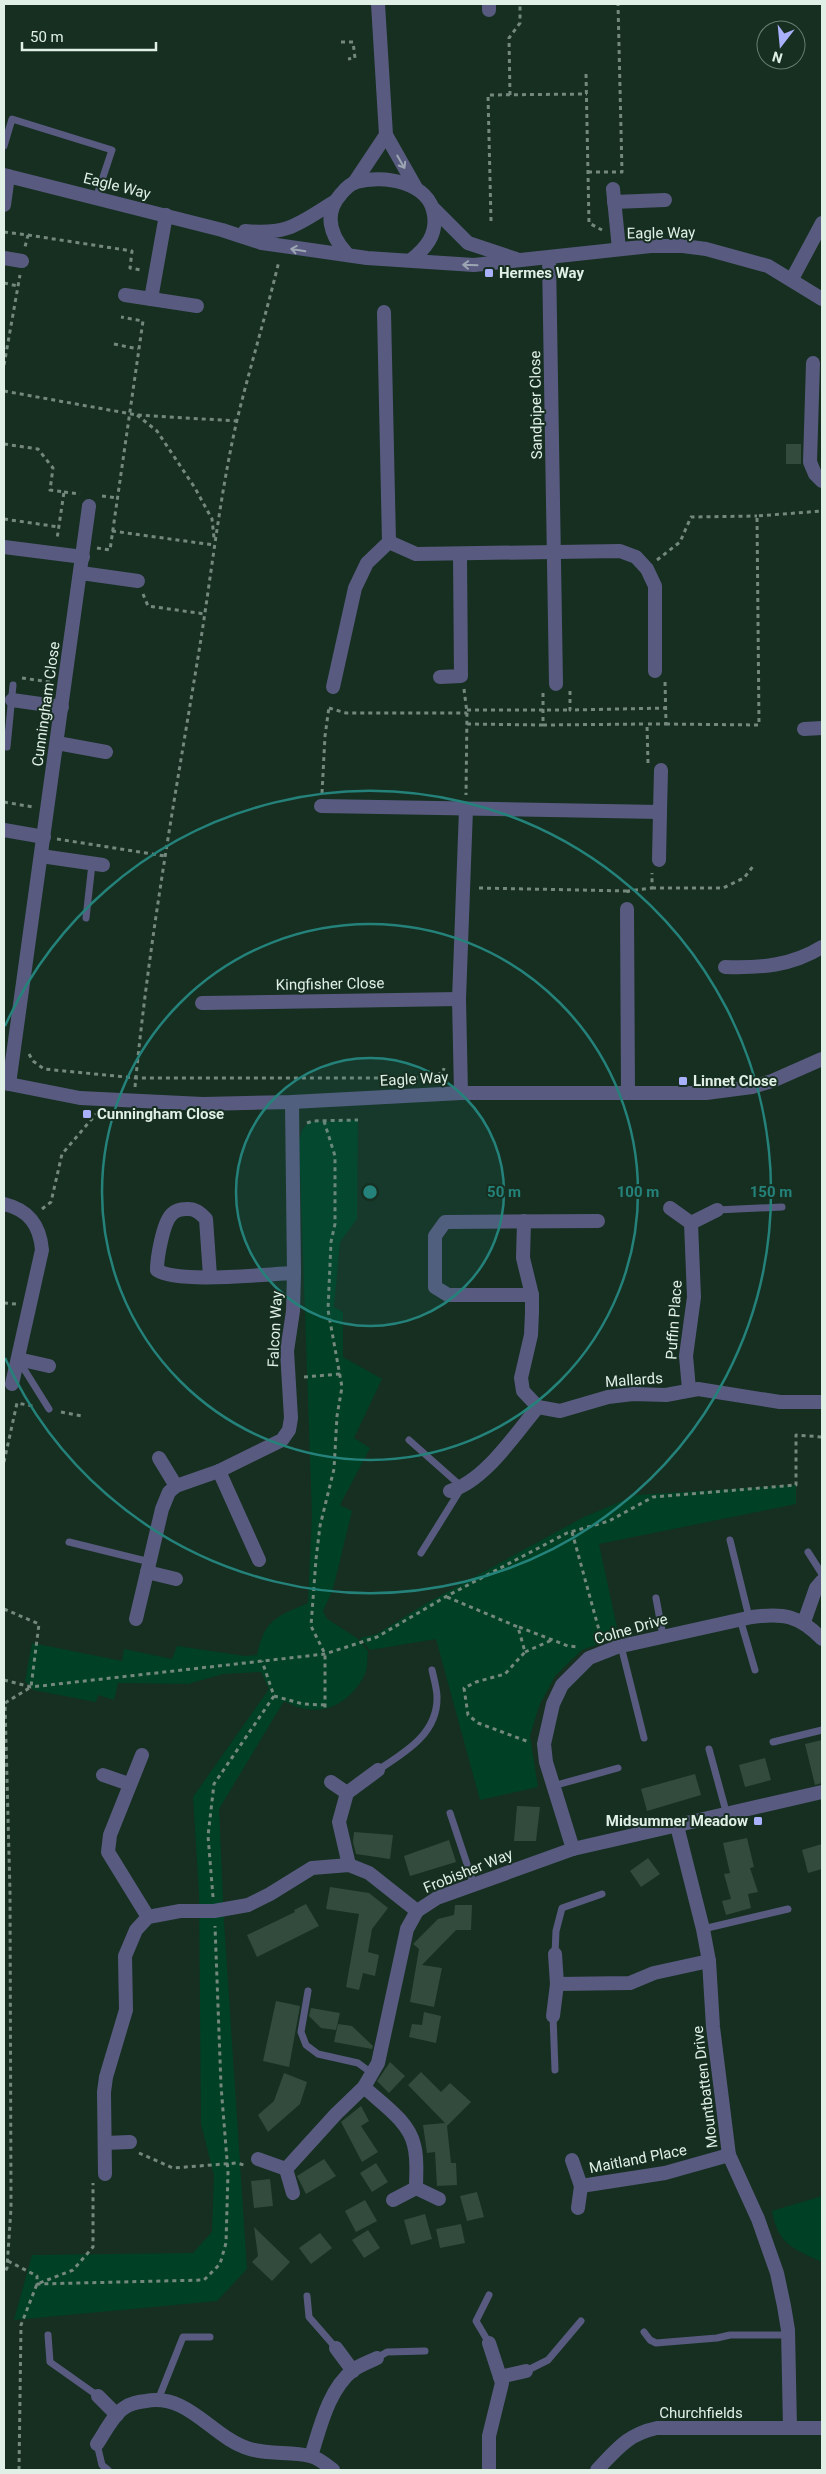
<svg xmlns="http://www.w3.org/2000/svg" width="826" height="2474" font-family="Roboto,sans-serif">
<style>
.green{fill:#004025}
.building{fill:#324b3c}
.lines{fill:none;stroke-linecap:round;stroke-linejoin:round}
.path{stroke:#74887d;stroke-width:3;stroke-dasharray:4 4;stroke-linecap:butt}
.lane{stroke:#585b7f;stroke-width:7}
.street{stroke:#585b7f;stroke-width:14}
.oneway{stroke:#9ca6b3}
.ring{fill:none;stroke:#24827a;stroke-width:2.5}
.poi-dot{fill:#a9b0fc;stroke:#162f21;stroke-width:2}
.labels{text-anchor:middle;stroke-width:4;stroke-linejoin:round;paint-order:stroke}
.street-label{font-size:15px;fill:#e1f0e7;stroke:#162f21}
.poi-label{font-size:15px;font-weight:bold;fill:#e1f0e7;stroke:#162f21;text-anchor:start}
.centre{fill:#24827a;stroke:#162f21;stroke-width:2.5}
.ring-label{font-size:15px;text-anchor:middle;font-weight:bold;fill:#24827a;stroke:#162f21;stroke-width:4;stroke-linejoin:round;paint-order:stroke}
</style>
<rect width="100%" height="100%" fill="#162f21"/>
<g class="green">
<path d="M358,1120L357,1219L340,1242L334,1307L343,1312V1357L382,1379L354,1438L370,1448L340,1505L352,1511L333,1589L323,1611L327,1619L357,1638L368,1651C367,1658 368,1668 365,1674C348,1708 317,1719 284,1701L219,1809L224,1922L247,2269L217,2301L14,2320L32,2255L193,2253L212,2232L214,2175L201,2124L199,1893L193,1797L269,1689L261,1672L223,1674L188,1684L118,1683L114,1700L98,1695L96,1702L33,1690L25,1681L32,1643L122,1661L124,1649L172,1659L177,1646L245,1656L257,1655C265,1618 277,1617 308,1603L312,1515L299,1141L302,1130L309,1122Z"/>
<path d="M796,1485V1504L599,1544L619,1637L582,1650L555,1676L539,1706L530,1736L538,1787L480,1800L436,1639L370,1650L360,1638L377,1634L427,1603L582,1518L636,1495Z"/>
<path d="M822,2196V2262C794,2249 778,2245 772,2211Z"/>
</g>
<g class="building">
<rect x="786" y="444" width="15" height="20"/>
<path d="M822,1740V1783L815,1785L805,1744Z"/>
<path d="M765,1758L771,1780L745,1787L739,1765Z"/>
<path d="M695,1774L701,1795L647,1811L641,1789Z"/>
<path d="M517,1806L540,1807L536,1841H514Z"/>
<path d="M354,1832L393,1835L390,1859L356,1854L353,1842Z"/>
<path d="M747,1838L754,1867L750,1868L758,1892L748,1894L751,1908L726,1915L722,1901L731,1899L724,1874L730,1873L723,1843Z"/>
<path d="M449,1840L456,1862L410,1876L404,1856Z"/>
<path d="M822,1844V1869L808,1873L802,1850Z"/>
<path d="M648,1858L660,1874L641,1887L630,1871Z"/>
<path d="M330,1887L369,1893L388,1908L372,1929L368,1952L379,1955L375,1976L363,1973L359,1990L346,1987L359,1914L326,1909Z"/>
<path d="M306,1904L319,1926L257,1957L247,1935L295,1912L294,1910Z"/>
<path d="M455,1905H472L471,1930H456L422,1965L442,1968L434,2007L410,2002L419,1949L413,1944L438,1919L454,1915Z"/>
<path d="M276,2001L300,2006L289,2067L263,2061Z"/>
<path d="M311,2008L340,2013L336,2030L321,2028L309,2016Z"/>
<path d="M424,2012L441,2016L436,2043L409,2037L412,2024L422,2025Z"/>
<path d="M338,2024L352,2026L373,2046L372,2049L334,2042Z"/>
<path d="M390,2062L405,2076L389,2093L377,2081Z"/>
<path d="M421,2072L441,2092L450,2083L471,2102L447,2126L451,2163H456L457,2185L437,2186L435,2152L427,2153L423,2125L445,2123L408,2085Z"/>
<path d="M284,2073L307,2082L300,2104L268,2132L258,2115L274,2101Z"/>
<path d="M361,2106L369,2121L361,2126L378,2152L362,2162L341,2122Z"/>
<path d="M324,2159L336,2176L306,2194L297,2176Z"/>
<path d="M376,2163L388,2182L372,2192L360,2173Z"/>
<path d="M270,2179L273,2206L254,2208L251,2181Z"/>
<path d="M477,2192L484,2217L467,2221L460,2196Z"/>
<path d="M365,2200L377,2221L356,2232L345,2211Z"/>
<path d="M425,2214L432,2239L411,2245L404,2220Z"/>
<path d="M461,2224L465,2243L440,2248L436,2229Z"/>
<path d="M254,2227L290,2262L272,2281L252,2262L258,2256Z"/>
<path d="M368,2230L380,2248L364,2258L352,2240Z"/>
<path d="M320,2233L332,2248L311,2264L299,2248Z"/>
</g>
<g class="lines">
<g class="path">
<path d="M341,42H353L355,58L348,59"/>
<path d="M586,74L589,223L602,230"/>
<path d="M510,95L509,38L520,23V4"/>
<path d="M588,172H622L618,4"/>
<path d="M491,221L488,95L587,94"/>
<path d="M4,232L28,235L25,247"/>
<path d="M28,235L132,251L130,268L141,270"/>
<path d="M4,283L18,286"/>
<path d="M114,344L138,349"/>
<path d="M4,365L20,275"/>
<path d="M4,391L137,415L237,421"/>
<path d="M137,415L157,431L195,488L212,519L214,538"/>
<path d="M4,444L38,449L53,468L50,490L64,492L57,539"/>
<path d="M64,492L80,494"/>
<path d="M102,496L117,498"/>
<path d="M4,519L59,527"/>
<path d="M112,531L214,545"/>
<path d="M97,548L110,550L143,321L121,317"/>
<path d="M657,560L680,542L691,517L757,516"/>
<path d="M143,594L148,606L205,614"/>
<path d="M22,678L50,682"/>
<path d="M464,689L467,713L466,795"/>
<path d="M570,691V710L666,708"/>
<path d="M329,708L346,713H467"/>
<path d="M467,710H570"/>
<path d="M467,724L543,725V692"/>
<path d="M666,724L759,725L757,516L822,511"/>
<path d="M543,725L647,724"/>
<path d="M648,763L647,724H666L665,681"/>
<path d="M322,793L325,736L329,707"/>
<path d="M4,802L33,807"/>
<path d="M57,839L165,856"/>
<path d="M479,888L628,891"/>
<path d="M652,888H723L744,878L754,865"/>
<path d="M628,893V891L652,888V873"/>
<path d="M29,1054L33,1061L44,1069L136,1078H431L443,1072L444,1068"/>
<path d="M135,1087C149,938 176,792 200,645C212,570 220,494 237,420C250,367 266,315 279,261"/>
<path d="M324,1121L335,1156V1224L331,1242L328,1310L342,1387L337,1416L334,1469L320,1526L316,1559L311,1626L325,1654V1711"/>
<path d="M307,1123L313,1121L358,1120"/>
<path d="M42,1209L51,1202L62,1154L96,1114"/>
<path d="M4,1303L16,1304"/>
<path d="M304,1377L340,1374"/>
<path d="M61,1412L82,1416"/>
<path d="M4,1462L17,1403L33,1406"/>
<path d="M572,1532L599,1630L598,1637"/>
<path d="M447,1597L518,1627L525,1652L505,1674L476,1682L464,1688L468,1715L478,1723L529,1742"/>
<path d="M4,1609L39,1624L31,1687L5,1703L10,1892L11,2208L7,2268L4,2274"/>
<path d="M519,1627L568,1646L579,1647"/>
<path d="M525,1652L552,1640"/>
<path d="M4,1680L31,1687L325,1654L377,1637L447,1596L567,1533L609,1521L653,1497L796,1485V1435L822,1437"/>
<path d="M274,1696L303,1704L325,1705"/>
<path d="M213,1897L208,1836L214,1784L274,1696L262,1661"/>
<path d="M139,2153L173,2168L237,2163L244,2165"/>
<path d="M8,2261L37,2276V2284L204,2280L220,2264L226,2243L228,2172L221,2086L215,1926"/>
<path d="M19,2470L21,2325L37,2284L73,2270L93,2247V2183"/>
</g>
<g class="lane">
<path d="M4,146L12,119L112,150L96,198"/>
<path d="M7,747L13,685"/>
<path d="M86,918L92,864"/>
<path d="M717,1210L782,1207"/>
<path d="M19,1361L49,1409"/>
<path d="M409,1440L462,1487L421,1553"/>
<path d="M730,1540L749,1617"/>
<path d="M69,1542L150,1562"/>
<path d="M808,1552L822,1574"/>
<path d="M656,1598L663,1636"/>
<path d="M740,1619L755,1670"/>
<path d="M621,1646L644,1738"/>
<path d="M773,1742L822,1730"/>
<path d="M709,1749L727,1815"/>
<path d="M378,1770C404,1753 438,1734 437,1697C437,1689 434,1679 432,1670"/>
<path d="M553,1786L618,1768"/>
<path d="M450,1813L474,1885"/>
<path d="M703,1929L788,1909"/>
<path d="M555,1954L556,1931L562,1908L602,1894"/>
<path d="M308,1991L301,2032L306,2045L318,2054L358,2063L373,2074"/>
<path d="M553,2016L555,2070"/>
<path d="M307,2296L309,2317L336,2348"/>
<path d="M644,2332L650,2340L656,2343L717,2338L730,2335H788"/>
<path d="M48,2335L50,2362L98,2396"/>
<path d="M489,2343L476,2321L489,2295"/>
<path d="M377,2358L387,2352L425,2351"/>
<path d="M526,2371L548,2360L581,2321"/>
<path d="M158,2400L183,2337H210"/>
<path d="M97,2444L102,2465L108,2470"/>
</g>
<g class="street">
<path d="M378,4L386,135L416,188"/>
<path d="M489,10V4"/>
<path d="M4,175L222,230L262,243L367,258L474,265L651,246H683L706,249L768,266L822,299"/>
<path d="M354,183L386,135"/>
<path d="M613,189L619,249"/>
<path d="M614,202L665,200"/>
<path d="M4,205L8,176"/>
<path d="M433,208L468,243L516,259"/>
<path d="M245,231C289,235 298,224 334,202"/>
<path d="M347,254C330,235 323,214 341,194C345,189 350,184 356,182C383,174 430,182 434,215C437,235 426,248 411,260"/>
<path d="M4,258L22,261"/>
<path d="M549,258L556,684"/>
<path d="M792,279L822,223"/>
<path d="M125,295L197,306"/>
<path d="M151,299L166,215"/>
<path d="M384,312L389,542L416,554L620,551L636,557L647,569L655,586V671"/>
<path d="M813,363L810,462L815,474L822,481"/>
<path d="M4,547L83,557"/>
<path d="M81,573L138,581"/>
<path d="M440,677L461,676L460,555"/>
<path d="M333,687L355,588L367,563L389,542"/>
<path d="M12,700L62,707"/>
<path d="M804,729L822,728"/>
<path d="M57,743L106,752"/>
<path d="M321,806L660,812L661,770"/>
<path d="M4,830L44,837"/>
<path d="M41,856L103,865"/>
<path d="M659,860L660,812"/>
<path d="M627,909L628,1093"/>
<path d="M725,967C761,968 791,966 822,947"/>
<path d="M202,1003L459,999"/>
<path d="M4,1083L80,1098L203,1104L292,1102L461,1093H706L752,1087L772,1081L822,1059"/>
<path d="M9,1084L89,506"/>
<path d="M461,1093L459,999L466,809"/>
<path d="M4,1204C29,1210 40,1225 42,1250L12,1384"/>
<path d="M670,1208L691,1223"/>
<path d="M524,1221L523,1258L532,1295V1312L531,1335L521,1378L523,1391L538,1407L560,1411L608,1397L633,1394L666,1395L698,1389L780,1402H822"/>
<path d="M210,1276L206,1219C200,1213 195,1208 186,1209C181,1209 176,1210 172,1214C163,1222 157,1258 157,1270C177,1284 266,1274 294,1273"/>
<path d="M532,1295H448L435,1287V1236L445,1222L598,1221"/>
<path d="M18,1359L49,1366"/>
<path d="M689,1389L686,1356L694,1297L691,1223L717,1210"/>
<path d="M159,1458L176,1486"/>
<path d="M219,1471L259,1560"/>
<path d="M450,1491C485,1481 515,1434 538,1407"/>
<path d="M147,1572L176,1579"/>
<path d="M136,1619L162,1509L169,1492L176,1486L219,1471L282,1440L289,1430L291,1418L287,1351L293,1311L294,1273L292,1102"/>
<path d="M804,1622L816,1588L822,1581"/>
<path d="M142,1755L110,1835L108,1852L148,1917"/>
<path d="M103,1775L129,1784"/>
<path d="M331,1782L347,1793"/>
<path d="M677,1826L703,1929L709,1961L713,2027L729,2155L758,2219L777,2273L784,2306L788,2330L790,2428"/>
<path d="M573,1849L546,1762L544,1744L553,1704L562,1685L589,1658L617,1647L752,1617C783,1613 799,1615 822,1639"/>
<path d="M349,1865L339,1822L347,1793L378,1770"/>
<path d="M555,1954L557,1984L630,1983L654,1973L709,1961"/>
<path d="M553,2016L557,1984"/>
<path d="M364,2087C381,2103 409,2121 414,2145C418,2159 416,2174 416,2188L439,2199"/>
<path d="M105,2143L130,2142"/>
<path d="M258,2159L286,2169L336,2114L364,2087L378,2063L407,1929L417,1911L437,1898L573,1849L822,1792"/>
<path d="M572,2160L581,2186"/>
<path d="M286,2169L293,2193"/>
<path d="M105,2174L104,2092L106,2077L126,2010L125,1956L136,1930L148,1917L180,1911H214L248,1905L270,1894L312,1868L349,1865L369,1873L417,1911"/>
<path d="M393,2200L416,2188"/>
<path d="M578,2208L581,2186L665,2173L729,2155"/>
<path d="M489,2343L502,2383L489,2436V2470"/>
<path d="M336,2348L353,2371"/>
<path d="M500,2377L526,2371"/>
<path d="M98,2396L117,2415"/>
<path d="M97,2444C104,2434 113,2415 124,2408C130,2403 138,2402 146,2401C189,2393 212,2438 250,2449C270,2455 291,2451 310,2456C319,2458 327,2465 333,2470"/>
<path d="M311,2456C320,2428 328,2390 353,2370C360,2365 369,2362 377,2358"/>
<path d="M597,2470C617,2449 628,2434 657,2428H822"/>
</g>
</g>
<defs><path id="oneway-shaft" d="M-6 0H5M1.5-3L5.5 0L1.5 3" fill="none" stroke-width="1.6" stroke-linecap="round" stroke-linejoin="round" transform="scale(1.25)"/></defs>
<g class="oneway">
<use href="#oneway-shaft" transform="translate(401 162) rotate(60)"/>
<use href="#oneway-shaft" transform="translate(298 250) rotate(-170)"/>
<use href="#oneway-shaft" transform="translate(470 265) rotate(-178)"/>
</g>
<circle cx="370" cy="1192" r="134" fill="#24827a" fill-opacity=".12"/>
<g class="ring">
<circle cx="370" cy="1192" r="134"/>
<circle cx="370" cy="1192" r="268"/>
<path d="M5 1026A401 401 0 1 1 5 1358"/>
</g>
<g class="poi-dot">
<rect x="484" y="268" width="10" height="10" rx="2.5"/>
<rect x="678" y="1076" width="10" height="10" rx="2.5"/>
<rect x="82" y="1109" width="10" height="10" rx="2.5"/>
<rect x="753" y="1816" width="10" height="10" rx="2.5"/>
</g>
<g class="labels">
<g class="street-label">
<text transform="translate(117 186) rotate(14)" y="5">Eagle Way</text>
<text transform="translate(661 233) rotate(-1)" y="5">Eagle Way</text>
<text transform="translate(536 405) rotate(-91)" y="5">Sandpiper Close</text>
<text transform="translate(46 704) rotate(-82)" y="5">Cunningham Close</text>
<text transform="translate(330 984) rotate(-1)" y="5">Kingfisher Close</text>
<text transform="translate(414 1079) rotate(-3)" y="5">Eagle Way</text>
<text transform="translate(674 1320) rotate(-86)" y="5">Puffin Place</text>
<text transform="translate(275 1329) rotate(-87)" y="5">Falcon Way</text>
<text transform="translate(634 1380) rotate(-4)" y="5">Mallards</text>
<text transform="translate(631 1629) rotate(-16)" y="5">Colne Drive</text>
<text transform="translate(468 1871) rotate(-22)" y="5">Frobisher Way</text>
<text transform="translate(705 2087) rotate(-97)" y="5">Mountbatten Drive</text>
<text transform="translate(638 2159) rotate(-11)" y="5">Maitland Place</text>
<text x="701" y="2418">Churchfields</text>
</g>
<g class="poi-label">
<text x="499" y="278">Hermes Way</text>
<text x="693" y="1086">Linnet Close</text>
<text x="97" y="1119">Cunningham Close</text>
<text x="748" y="1826" text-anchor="end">Midsummer Meadow</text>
</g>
</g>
<circle cx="370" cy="1192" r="8" class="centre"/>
<g class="ring-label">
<text x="504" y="1197">50 m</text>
<text x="638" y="1197">100 m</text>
<text x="771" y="1197">150 m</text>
</g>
<rect width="826" height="2474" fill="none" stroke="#e1f0e7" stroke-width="10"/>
<g transform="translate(781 45) rotate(196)"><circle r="24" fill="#162f21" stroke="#677c70"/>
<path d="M0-4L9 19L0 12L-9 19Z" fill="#a9b0fc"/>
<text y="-8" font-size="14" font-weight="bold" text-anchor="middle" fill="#e1f0e7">N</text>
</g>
<path d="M22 42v8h134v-8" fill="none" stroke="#e1f0e7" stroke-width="2.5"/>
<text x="30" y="42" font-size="15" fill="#e1f0e7" stroke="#162f21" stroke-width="4" paint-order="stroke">50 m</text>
</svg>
